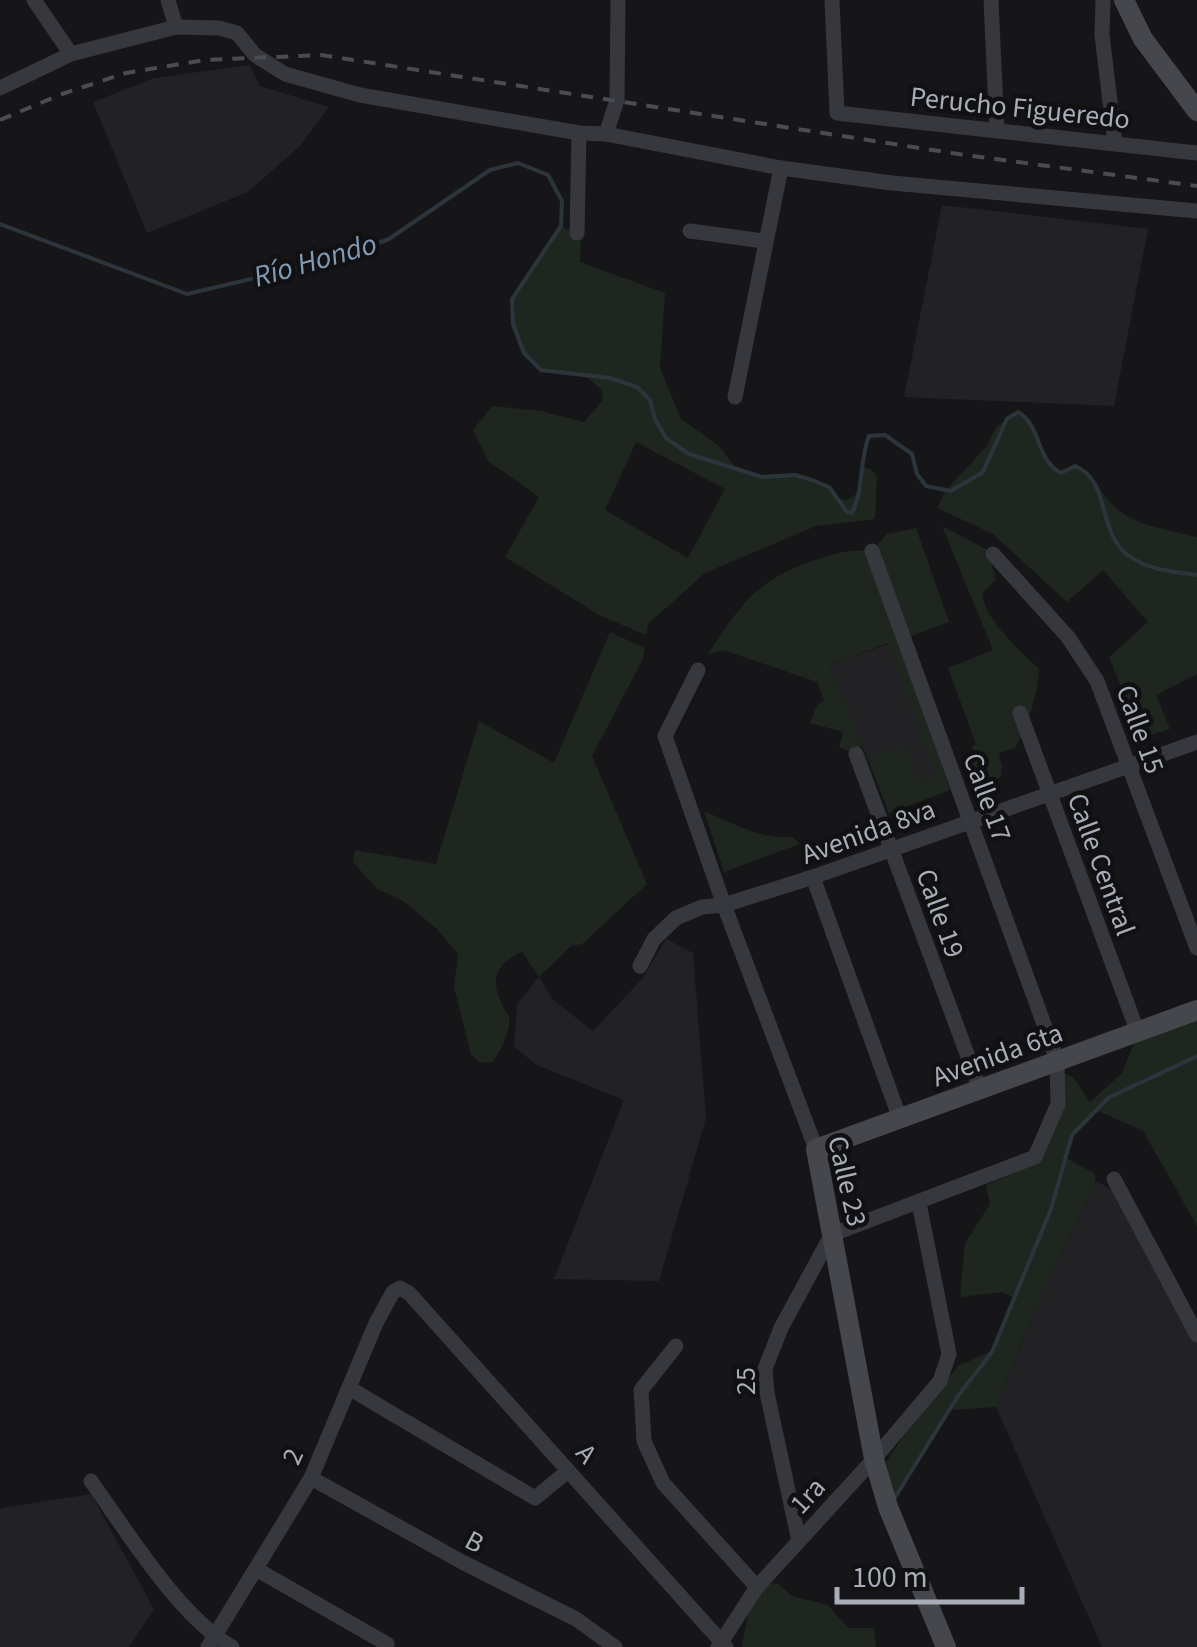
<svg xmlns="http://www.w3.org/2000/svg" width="1197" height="1647" font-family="'Source Sans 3',sans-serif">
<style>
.built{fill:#222225}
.green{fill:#1e261f;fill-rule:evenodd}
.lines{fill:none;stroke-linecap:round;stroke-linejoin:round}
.stream{stroke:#2c353c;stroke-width:4}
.street{stroke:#37383d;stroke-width:15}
.secondary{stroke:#45474d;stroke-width:20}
.rail{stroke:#4a4c52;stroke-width:4;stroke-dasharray:12 10;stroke-linecap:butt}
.labels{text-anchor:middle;stroke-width:9;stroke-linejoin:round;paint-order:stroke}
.street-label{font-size:28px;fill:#a8adb8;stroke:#111113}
.water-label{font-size:30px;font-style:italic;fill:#7f9bb3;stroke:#111113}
</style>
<rect width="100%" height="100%" fill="#161618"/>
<g class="built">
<path d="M250,65L260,86L329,107L301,145L248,192L147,233L93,102L154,78Z"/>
<path d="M942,205L1148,229L1114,406L904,397Z"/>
<path d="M899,640L950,790L889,813L830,665Z"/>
<path d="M666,939L693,953L706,1118L659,1281L554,1279L624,1100L537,1065L514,1047L517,1005L539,977L553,1000L593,1031L643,978Z"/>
<path d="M1096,1181L1115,1191L1197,1340V1647H1102L996,1407L1033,1314Z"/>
<path d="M91,1494L154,1609L129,1647H0V1511L2,1508Z"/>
</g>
<g class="green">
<path d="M561,226L581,236L580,262L665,293L660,368L681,419L719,446L739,472L762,477L795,475L829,487L841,499L847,500L858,493L860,466L871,469L877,477L875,519L816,526L705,573L648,624L646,635L601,616L505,557L539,497L488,461L473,430L492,406L541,411L584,422L603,400L601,389L585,376L541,370L524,353L513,324L512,299ZM636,442L725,489L688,558L605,510Z"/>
<path d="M1018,412C1042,426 1035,460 1061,472L1075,466C1093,473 1100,493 1114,506C1134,526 1171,530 1197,537V674L1156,695L1170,729L1141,738L1109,657L1148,622L1103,570L1067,602L993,534L937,508L946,490L987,446L996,427Z"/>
<path d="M942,526L986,549L996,579L983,593C982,618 1021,651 1039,669C1037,697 1029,723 1015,748L999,753L1002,766L1001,777L975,789L966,763L976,759L972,747L976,744L948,668L993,650Z"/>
<path d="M916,528L949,622L898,641L950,790L889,813L868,758L906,744L919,782L935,776L888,643L830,665L863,745L856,754L839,747L843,732L810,723L817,705L824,701L817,682L723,650L707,655C740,607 753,582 810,562C832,554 848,549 872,551L887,534Z"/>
<path d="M610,632L645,648L643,659L592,756L647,884L582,944L571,946L539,977L522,952C499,962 489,977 501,1002C501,1003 508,1015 509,1016C511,1032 501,1049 493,1062L480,1063L471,1055L454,987L458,954L436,928L403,901L377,889L353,862L355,850L436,864L479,721L554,763Z"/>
<path d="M704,811C732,823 762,840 793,837L800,844L724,872Z"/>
<path d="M1197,1015V1226L1143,1131L1096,1110L1072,1135L1066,1158L1094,1173L1096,1181L1033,1314L996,1407L949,1410L895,1497L886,1462L908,1429L958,1366L992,1351L1014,1298L1002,1292L960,1297L965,1243L990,1204L986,1185L1038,1163L1063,1073L1073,1077L1090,1102L1122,1073L1136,1038Z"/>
<path d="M772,1583L778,1584L792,1596L828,1605L848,1628H874L876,1647H742C746,1624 749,1595 772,1583Z"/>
</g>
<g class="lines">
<g class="stream">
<path d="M0,224L187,294L335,259L389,239L490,170L518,163L548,175L562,201L561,226L512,299L513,324L524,353L541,370L610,378L637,387L650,400L655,419L666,438L689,454L762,477L795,475L812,480L829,487L847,512L852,513C864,490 859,460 869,436L885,435L912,454L917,474L926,486L951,491L983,472L1007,419L1018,412C1042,426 1035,459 1061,473L1075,466C1111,480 1097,534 1129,556C1148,570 1175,572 1197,575"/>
<path d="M894,1499L958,1396L992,1352L1051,1209L1072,1135L1108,1098L1197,1056"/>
</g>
<g class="street">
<path d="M34,0L71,54"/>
<path d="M168,0L176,27"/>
<path d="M832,0L837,113L1197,153"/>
<path d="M991,0L997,130"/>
<path d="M1103,0L1102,35L1115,143"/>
<path d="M0,88L71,54L176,27L219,28L237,33L255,55L285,74L360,95L579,133L606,134L781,168L892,183L1197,211"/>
<path d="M606,134L617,100L618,0"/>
<path d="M690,231L764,241"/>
<path d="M577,233L579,133"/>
<path d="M735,397L781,168"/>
<path d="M993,554L1068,637L1097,681L1197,948"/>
<path d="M698,670L665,736L724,905L816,1149"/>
<path d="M1020,713L1138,1033"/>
<path d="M856,754L980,1089"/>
<path d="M813,877L900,1119"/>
<path d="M640,966L654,939L676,918L702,907L724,905L813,877L1197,742"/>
<path d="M1114,1179L1197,1335"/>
<path d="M676,1346L641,1390L644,1441L663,1483L757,1587"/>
<path d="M349,1388L535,1498L568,1471"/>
<path d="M311,1478L464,1563L576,1619L615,1647"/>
<path d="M91,1481C128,1533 178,1615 232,1647"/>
<path d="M799,1541L767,1393L765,1369L781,1328L827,1243L833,1234L1035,1157L1058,1104L1057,1060L872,551"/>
<path d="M256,1569L387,1644L386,1647"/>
<path d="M208,1647L311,1478L376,1323L393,1292L400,1288L409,1293L726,1647"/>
<path d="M718,1647L757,1587L874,1459L940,1381L949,1354L919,1203"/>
</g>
<g class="secondary">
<path d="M1124,0L1143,39L1197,111"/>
<path d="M946,1647L888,1507L874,1459L816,1149L1197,1010"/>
</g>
<path class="rail" d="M0,120L62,94L126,73L205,60L321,55L958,154L1197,186"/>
</g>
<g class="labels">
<g class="street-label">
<text transform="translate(1020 107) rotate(6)" y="10">Perucho Figueredo</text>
<text transform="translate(1141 729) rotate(70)" y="10">Calle 15</text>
<text transform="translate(988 797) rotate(70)" y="10">Calle 17</text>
<text transform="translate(868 831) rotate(-20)" y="10">Avenida 8va</text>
<text transform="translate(1102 864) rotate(70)" y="10">Calle Central</text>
<text transform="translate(941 913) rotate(70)" y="10">Calle 19</text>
<text transform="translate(997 1054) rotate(-20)" y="10">Avenida 6ta</text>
<text transform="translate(848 1181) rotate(77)" y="10">Calle 23</text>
<text transform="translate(745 1381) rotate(-90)" y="10">25</text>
<text transform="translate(587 1453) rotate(49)" y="10">A</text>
<text transform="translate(292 1456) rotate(-65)" y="10">2</text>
<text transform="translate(807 1495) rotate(-47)" y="10">1ra</text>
<text transform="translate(475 1541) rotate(28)" y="10">B</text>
</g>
<g class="water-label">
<text transform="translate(315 260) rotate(-16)" y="10">Río Hondo</text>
</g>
</g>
<path d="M837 1587v15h185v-15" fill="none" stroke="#a8adb8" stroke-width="5"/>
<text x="852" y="1587" font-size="30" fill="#a8adb8" stroke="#111113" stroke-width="8" paint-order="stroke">100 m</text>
</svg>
